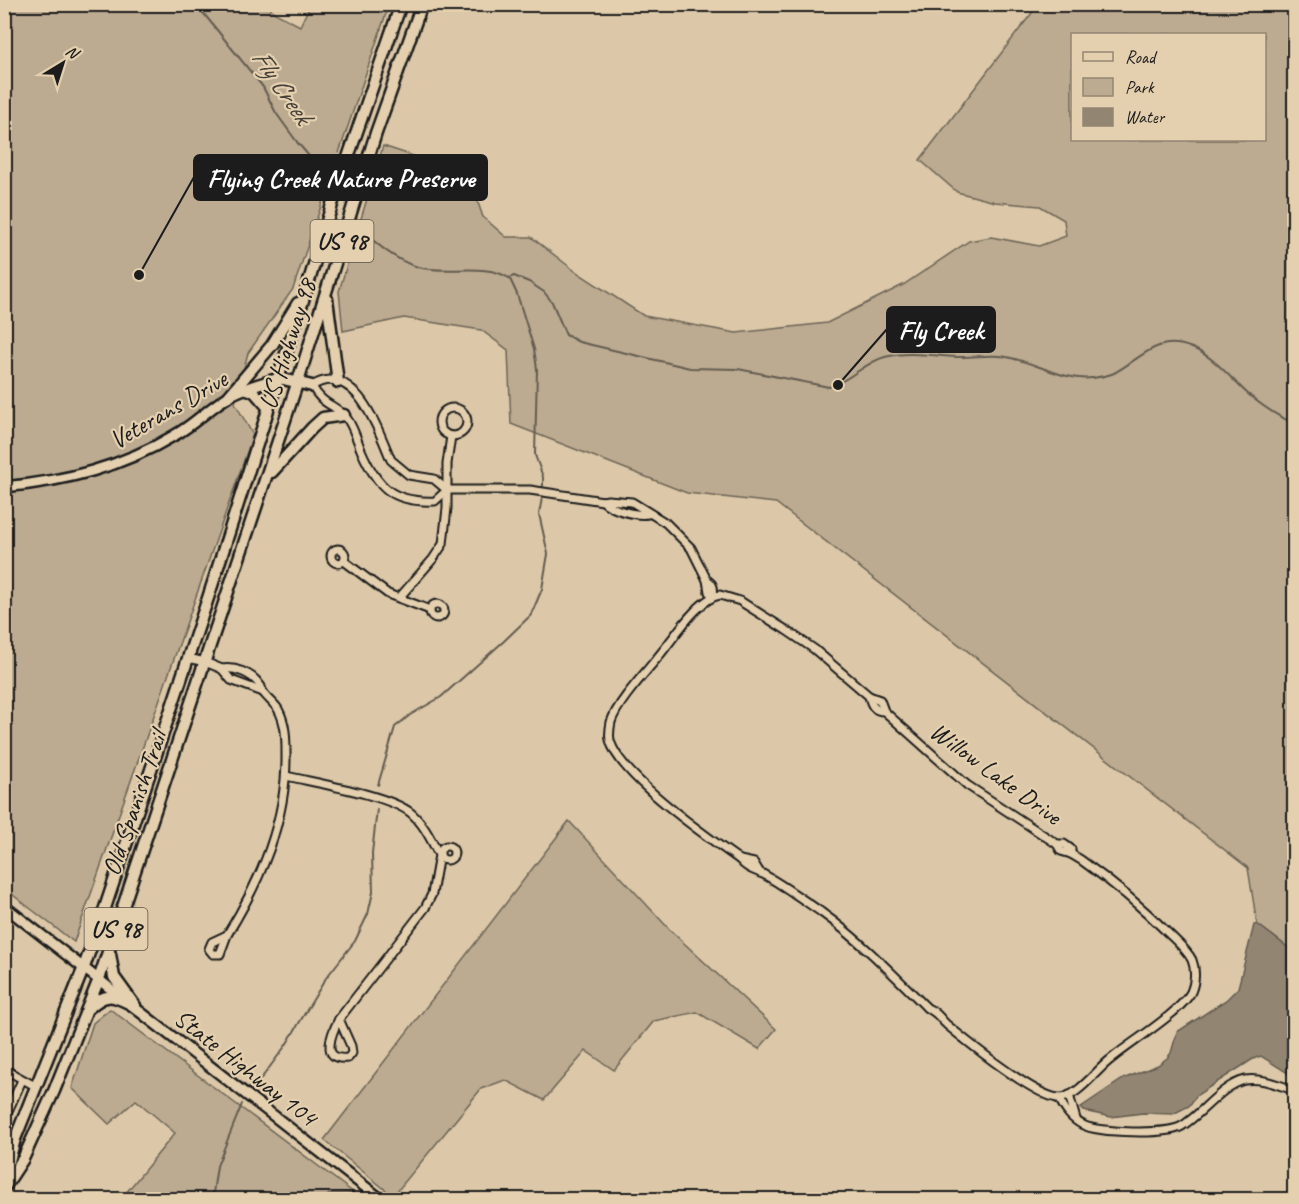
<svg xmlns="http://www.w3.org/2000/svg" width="1299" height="1204" font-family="Caveat,sans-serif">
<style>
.green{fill:#bcab91;stroke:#6c6456;stroke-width:1.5;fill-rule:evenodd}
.water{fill:#928572;stroke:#635b50;stroke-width:1.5}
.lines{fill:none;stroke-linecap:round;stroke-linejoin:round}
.stream{stroke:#635b50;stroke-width:2}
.street-casing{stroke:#1c1c1c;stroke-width:11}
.secondary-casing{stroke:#1c1c1c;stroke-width:14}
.primary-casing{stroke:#1c1c1c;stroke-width:15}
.street{stroke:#e4cfae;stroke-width:7}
.secondary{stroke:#e4cfae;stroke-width:9}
.primary{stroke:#e4cfae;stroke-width:10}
.labels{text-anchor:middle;stroke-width:4.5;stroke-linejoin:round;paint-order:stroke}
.shield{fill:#e4cfae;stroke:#585248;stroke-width:1.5}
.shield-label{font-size:24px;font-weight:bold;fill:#1c1c1c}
.street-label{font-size:26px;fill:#1c1c1c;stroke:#e4cfae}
.water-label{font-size:27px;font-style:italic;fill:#45413a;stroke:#e4cfae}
.leader{fill:none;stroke:#1c1c1c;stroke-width:2}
.callout-dot{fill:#1c1c1c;stroke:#e4cfae;stroke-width:2}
.callout{fill:#1c1c1c;stroke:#1c1c1c;stroke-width:2}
.callout-label{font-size:27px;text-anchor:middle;font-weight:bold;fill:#fff}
</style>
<rect width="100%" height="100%" fill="#dcc8a8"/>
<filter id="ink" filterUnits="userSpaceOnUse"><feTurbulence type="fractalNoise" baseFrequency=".0167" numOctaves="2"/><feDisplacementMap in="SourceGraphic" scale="12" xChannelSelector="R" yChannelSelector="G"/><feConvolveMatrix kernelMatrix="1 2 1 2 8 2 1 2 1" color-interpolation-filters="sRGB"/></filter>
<g filter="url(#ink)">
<g class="green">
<path d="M4,5H267L275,13L300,26L310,5H389L293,289L248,353L235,403L253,435L74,942L5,889Z"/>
<path d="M1038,5H1294V952L1257,924L1248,868L776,503L687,493L511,424L508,350L481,330L404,318L343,331L339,291L383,146L468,174L483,217L506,237H531L575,271L644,316L736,333L827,323L903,285L969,241L991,237L1039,246L1066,236L1064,220L1040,206L995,202L957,192L920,160ZM1072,34H1264V140H1072Z"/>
<path d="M569,821L671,931L776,1029L759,1049L697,1012L654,1021L614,1070L586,1051L544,1100L505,1080L481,1089L399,1189L392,1195L324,1140Z"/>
<path d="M110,1009L354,1193L329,1194L324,1200L274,1199L264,1192L258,1199H121L175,1133L136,1100L109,1124L72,1088L93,1023Z"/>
</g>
<path class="water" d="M1257,924L1294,952V1077L1261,1056L1253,1059L1197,1095L1189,1106L1173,1114L1143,1113L1111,1117L1084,1111L1081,1108L1084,1105L1123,1079L1158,1065L1167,1058L1171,1053L1177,1032L1226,1000L1238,988L1254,925Z"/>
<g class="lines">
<g class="stream">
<path d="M196,4L263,87L276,113L297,142L320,169L323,186L328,194"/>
<path d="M361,229C377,245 396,261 418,267C446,275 485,262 509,278L514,276L529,282L544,292L552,302L566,335L579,342L690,368L738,369L829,387C850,381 865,362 885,357C911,350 937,357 963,357C975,357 987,355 999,356C1029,358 1062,382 1092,378C1099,377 1108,376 1114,373C1142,358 1157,334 1192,348C1215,357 1230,378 1248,394C1261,405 1279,417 1294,423"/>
<path d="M510,279L517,294L534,349L537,369L535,455L543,477V486"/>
<path d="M378,785L395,727L410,715L441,697L504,641L531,615L542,589L548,554L539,514L542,498"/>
<path d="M255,1087L286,1045L326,978L355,941L368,914L373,892L372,853L377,809"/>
<path d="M212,1200L217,1166L242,1104"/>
</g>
<g class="street-casing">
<g id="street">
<circle cx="453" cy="422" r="14"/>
<path d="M447,490L435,501C392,503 377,487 361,450C357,440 354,429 348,420C337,404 323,407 312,386C355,359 379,432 391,460L409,475L434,479L447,490H530L603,501L608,500L632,502L666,523L691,548L707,580C714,584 714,589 713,596"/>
<path d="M603,501C612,510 636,516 648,514"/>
<circle cx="338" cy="556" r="7"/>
<path d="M344,561L388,594L430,610"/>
<path d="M707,580L709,592L713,596"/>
<path d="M720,595L740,601L786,630L814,649L869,696C871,705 874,711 884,711L967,785L1057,844L1061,851L1071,854L1081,860C1112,882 1141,906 1168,933C1176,941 1187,950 1192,960C1196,970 1195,983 1191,992C1181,1012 1130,1043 1111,1059C1097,1069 1075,1101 1057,1098C1031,1093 969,1043 947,1025C938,1017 939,1013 927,1008C893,974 860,940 821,912C802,899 783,885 763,874C754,870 747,869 740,860C710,839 618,775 610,740C609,735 610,727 611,722C618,701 648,670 662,652C675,636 699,598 720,595Z"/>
<path d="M399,598L433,559L443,544L447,508V464L451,436"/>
<circle cx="437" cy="611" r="7"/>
<path d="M188,658L205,662L222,669L231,680L263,692"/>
<path d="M222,669C235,667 251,673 259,684C263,688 260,688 263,692C267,698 274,703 278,709C286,723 286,739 286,754C287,820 261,880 227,935"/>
<path d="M869,696L880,700L884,711"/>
<path d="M286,776C316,783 389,795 411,813C424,824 431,840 439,855L432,894L425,908L339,1019"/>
<path d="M1057,844H1064L1071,849V854"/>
<circle cx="447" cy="853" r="7"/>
<path d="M740,860L754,863L760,873"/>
<path d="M227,935L220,954H213L209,949L212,942Z"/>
<path d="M339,1019L351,1046L352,1053L348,1058C319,1062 332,1032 339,1019Z"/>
<path d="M4,1069L37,1087"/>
<path d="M1069,1095L1076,1119"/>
<path d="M1059,1098C1065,1110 1071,1119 1083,1125C1098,1133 1168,1135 1182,1126C1202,1114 1222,1085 1245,1080C1261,1077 1280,1086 1294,1090"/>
<path d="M4,1120L22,1080"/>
</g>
</g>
<g class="secondary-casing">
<g id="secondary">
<path d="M246,389L254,392L268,408"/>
<path d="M4,487C66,481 122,467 175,435C195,424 211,406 231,395C245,387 263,383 279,378"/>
<path d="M4,906L382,1200"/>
</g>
</g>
<g class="primary-casing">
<g id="primary">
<path d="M327,299L338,382"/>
<path d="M279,378L312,386"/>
<path d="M229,396L272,345L298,303"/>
<path d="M272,472L312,428L323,418L344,415"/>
<path d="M110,954L114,977L135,1006"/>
<path d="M90,1007C108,990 115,997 135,1006"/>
<path d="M4,1179L15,1139L84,967L106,905L209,595L306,291L334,198L401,4"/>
<path d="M4,1188L23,1159L54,1091L99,979L298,381L376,133L422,4"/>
</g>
</g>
<use href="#street" class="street"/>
<use href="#secondary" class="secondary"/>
<use href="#primary" class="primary"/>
</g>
</g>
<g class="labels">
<g class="shield">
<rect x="310.5" y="220" width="63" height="42" rx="4.5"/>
<rect x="84.5" y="908" width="63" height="42" rx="4.5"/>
</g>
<g class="shield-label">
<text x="342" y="249">US 98</text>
<text x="116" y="937">US 98</text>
</g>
<g class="street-label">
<text transform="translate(287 344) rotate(-72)" y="9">US Highway 98</text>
<text transform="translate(168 409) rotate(-30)" y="9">Veterans Drive</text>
<text transform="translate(996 773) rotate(36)" y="9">Willow Lake Drive</text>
<text transform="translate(134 803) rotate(-71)" y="9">Old Spanish Trail</text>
<text transform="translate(246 1067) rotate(38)" y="9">State Highway 104</text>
</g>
<g class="water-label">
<text transform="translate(282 86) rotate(55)" y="9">Fly Creek</text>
</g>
</g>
<path class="leader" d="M139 275L194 177M838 385L887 329"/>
<g class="callout-dot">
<circle cx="139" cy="275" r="6"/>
<circle cx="838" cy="385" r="6"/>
</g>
<g class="callout">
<rect x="194" y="155" width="293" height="45" rx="6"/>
<rect x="887" y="307" width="108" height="45" rx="6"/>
</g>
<g class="callout-label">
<text x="341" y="187">Flying Creek Nature Preserve</text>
<text x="941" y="339">Fly Creek</text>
</g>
<rect width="1299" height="1204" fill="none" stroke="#e4cfae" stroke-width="24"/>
<rect x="12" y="12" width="1275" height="1180" fill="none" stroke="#1c1c1c" stroke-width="2" filter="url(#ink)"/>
<rect x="1071" y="33" width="195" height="108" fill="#e4cfae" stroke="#948774" stroke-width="1.5"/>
<rect x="1083" y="52" width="30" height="9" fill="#e4cfae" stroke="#948774" stroke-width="1.5"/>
<text x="1125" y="63" font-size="18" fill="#1c1c1c">Road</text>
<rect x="1083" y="78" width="30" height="18" fill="#bcab91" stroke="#948774" stroke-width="1.5"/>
<text x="1125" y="93" font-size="18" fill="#1c1c1c">Park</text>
<rect x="1083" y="108" width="30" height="18" fill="#928572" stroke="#948774" stroke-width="1.5"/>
<text x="1125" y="123" font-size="18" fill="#1c1c1c">Water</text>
<g transform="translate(63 63) rotate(38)" stroke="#e4cfae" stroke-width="4.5" paint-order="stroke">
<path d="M0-4.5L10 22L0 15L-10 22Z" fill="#1c1c1c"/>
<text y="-9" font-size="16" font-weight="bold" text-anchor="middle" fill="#1c1c1c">N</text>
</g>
</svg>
